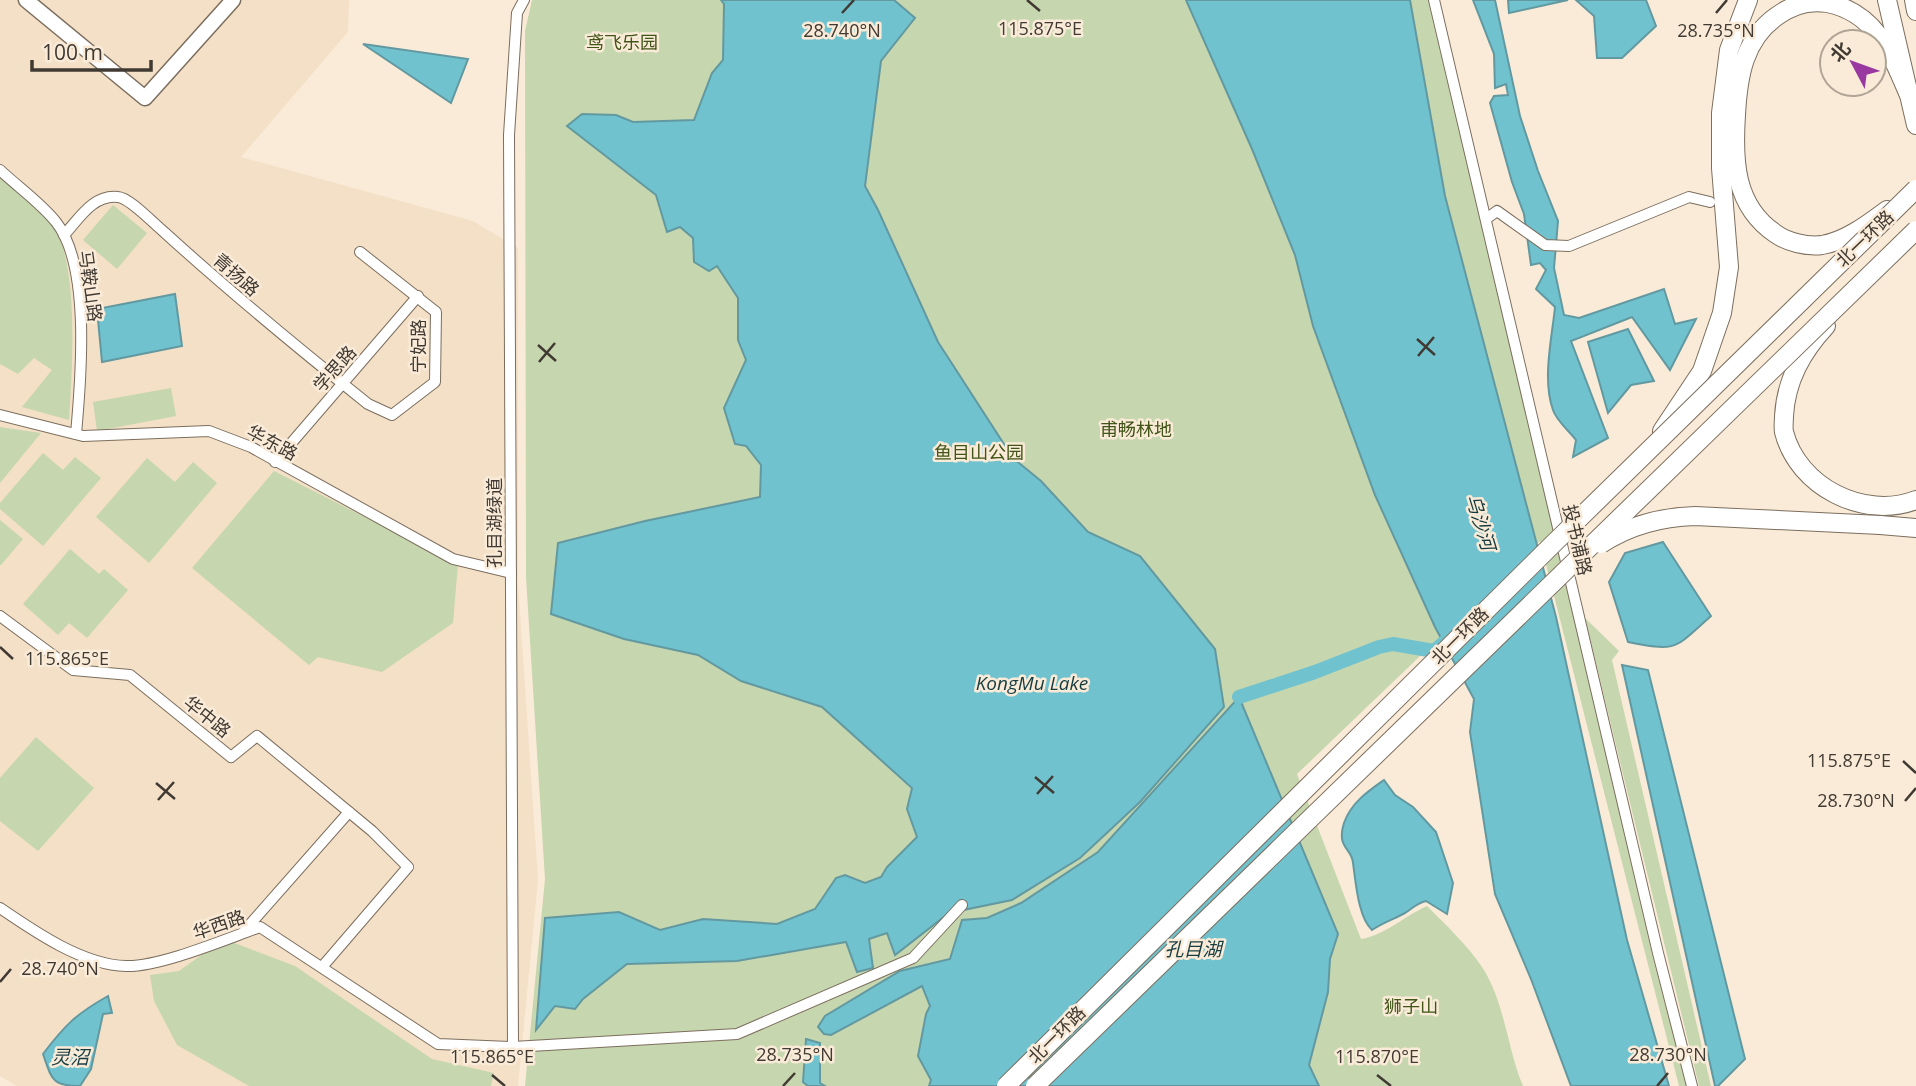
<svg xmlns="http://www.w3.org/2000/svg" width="1916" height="1086" font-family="'Open Sans','Noto Sans SC',sans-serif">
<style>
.built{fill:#f3e0c7}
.green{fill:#c6d6ae}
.water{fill:#71c2cf;stroke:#6299a0;stroke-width:2}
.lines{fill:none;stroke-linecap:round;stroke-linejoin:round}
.river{stroke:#71c2cf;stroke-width:14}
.street-casing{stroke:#7c6e5e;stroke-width:12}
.secondary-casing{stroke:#7c6e5e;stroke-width:17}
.highway-casing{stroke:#7c6e5e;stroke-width:20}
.street{stroke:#fff;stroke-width:10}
.secondary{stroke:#fff;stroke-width:14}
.highway{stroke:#fff;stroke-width:18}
.highway-bridge-casing{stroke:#7c6e5e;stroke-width:20;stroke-linecap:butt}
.highway-bridge{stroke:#fff;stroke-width:18}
.ticks{fill:none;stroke:#403a33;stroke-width:2.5}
.labels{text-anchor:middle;stroke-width:5;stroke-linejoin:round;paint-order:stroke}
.park-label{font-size:18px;fill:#415518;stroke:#faebd8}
.street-label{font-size:18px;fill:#403a33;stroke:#faebd8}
.water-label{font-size:19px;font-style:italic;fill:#153c41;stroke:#faebd8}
.ticks-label{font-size:18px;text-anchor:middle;fill:#403a33;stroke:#faebd8;stroke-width:5;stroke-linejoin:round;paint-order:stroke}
</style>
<rect width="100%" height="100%" fill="#faebd8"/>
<path class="built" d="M0,0H349L348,32L241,157L473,221L518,248V582L538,880L518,1086H17L0,1076Z"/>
<g class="green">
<path d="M532,0H1429L1691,1086H1679L1540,541L1297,774L1361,939C1384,936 1406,915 1427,906C1446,925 1467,945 1482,967C1505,1002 1507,1048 1523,1086H525L545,879L526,577L525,31Z"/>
<path d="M0,176C14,189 42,209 52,223C80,264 72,371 69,420L22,407L52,370L34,358L18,374L0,364Z"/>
<path d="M113,205L147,233L117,269L83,240Z"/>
<path d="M171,388L176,416L97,431L93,402Z"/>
<path d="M0,427L41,433L0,483Z"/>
<path d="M43,453L63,470L75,457L101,478L43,546L0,509V503Z"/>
<path d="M147,458L175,482L193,462L217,483L149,563L96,517Z"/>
<path d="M274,471L458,564L453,623L382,672L318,657L309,665L192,568Z"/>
<path d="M0,520L23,539L1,565H0Z"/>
<path d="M70,549L99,574L104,569L128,590L87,638L69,623L58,635L23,604Z"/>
<path d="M1585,618L1619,651L1612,660L1711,1086H1699Z"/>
<path d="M36,737L94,788L38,851L0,821V778Z"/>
<path d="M224,939L295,966L432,1059L494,1073L491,1086H249L177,1045L154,1001L150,975L179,971Z"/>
</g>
<g class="water">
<path d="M721,0H894L915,18L881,61L865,186L878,210L938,342L1013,458L1041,481L1088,532L1140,556L1215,649L1224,707L1140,802L1080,858L1012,900L949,913L895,955L887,933L869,939L873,968L857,972L846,942L737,961L627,964L583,999L575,1009L555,1006L536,1030L545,918L619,912L660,930L703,919L777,924L815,909L836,878L845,875L865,883L881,877L887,867L917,837L907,809L912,788L822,707L741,681L698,655L624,639L551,614L558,543L645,521L760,497L761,465L746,446L735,444L724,408L746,360L738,340V298L717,266L709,271L694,262L693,238L680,227L667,232L656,195L567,126L582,114L616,115L633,122L694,120L712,73L723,60L724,4Z"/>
<path d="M1186,0H1410L1445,196L1556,617L1627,940L1669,1086H1571L1531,979L1495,894L1470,732L1474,699L1435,627L1375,495L1313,326L1295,255L1252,149Z"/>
<path d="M1473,0H1495L1520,116L1538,171L1558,221L1554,268L1564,315L1579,318L1664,289L1675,324L1696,319L1670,370L1632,317L1571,341L1608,438L1573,457L1576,440C1569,431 1556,420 1553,410C1542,379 1552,338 1555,307L1536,289L1546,270L1540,263L1531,265L1524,214L1512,182L1490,103L1494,96L1508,95L1506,84L1495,88L1494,54Z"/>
<path d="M1508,0H1568L1509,13Z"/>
<path d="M1576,0H1646L1656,26L1622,58H1597L1594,16Z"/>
<path d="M363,44L468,59L451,103Z"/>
<path d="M175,294L182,346L102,362L97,309Z"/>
<path d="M1628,329L1654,381L1631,385L1608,413L1588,342Z"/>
<path d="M1663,542L1711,616C1674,649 1678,652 1628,642L1609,582L1625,553Z"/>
<path d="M1622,665L1648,670L1745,1059L1718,1086H1715Z"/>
<path d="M1239,697L1338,934L1330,959L1328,992L1309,1065L1319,1086H929L931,1080L918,1056L926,1014L930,1006L922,986L831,1035L824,1034L818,1027L825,1016L900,971L950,959L962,920L987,918L1021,903L1098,852Z"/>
<path d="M1384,780L1395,795L1413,807L1436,832L1453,883L1447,914L1426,901C1417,903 1413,908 1405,913C1394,919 1382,923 1372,930C1358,917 1356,883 1353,863C1352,848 1336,848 1344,823C1351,803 1367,792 1384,780Z"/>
<path d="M108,996L112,1013L103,1014L91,1069L80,1086C51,1086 52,1079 43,1054C65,1025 76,1014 108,996Z"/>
<path d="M806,1039L820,1043V1083L825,1086H808L803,1082Z"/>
</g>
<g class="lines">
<path class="river" d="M1239,697L1315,672L1379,647L1393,644L1434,651L1448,639"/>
<g class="street-casing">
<g id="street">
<path d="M1434,0L1658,953L1692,1086"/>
<path d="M0,170C18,187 41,203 56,222C91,266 81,379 76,434"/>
<path d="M1486,219L1497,211L1545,245L1569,246L1689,197L1710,202"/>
<path d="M64,235C79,219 93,194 118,197C130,198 153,223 164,232C230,292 298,348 368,404L392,415L435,382L436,312L360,252"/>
<path d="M0,415L83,436L209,431L251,447L453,559L511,573"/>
<path d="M275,462L418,296"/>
<path d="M0,616L73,670L130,675L231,757L257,736L372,831L408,867L322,967"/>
<path d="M0,908C35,932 83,965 126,966C160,967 226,939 260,927L438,1044L513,1047L737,1034L913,958L962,905"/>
<path d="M245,930L349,812"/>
<path d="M513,1047L509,135L517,13L524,0"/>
</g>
</g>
<g class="secondary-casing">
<path id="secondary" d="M26,0L145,98L233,0"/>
</g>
<g class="highway-casing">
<g id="highway">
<path d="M1887,0L1916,125"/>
<path d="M1914,0L1916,11"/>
<path d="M1887,210C1868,224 1846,241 1822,245C1807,247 1787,242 1776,234C1734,206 1733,160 1736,115C1738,76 1744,39 1777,16C1792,5 1809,0 1827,3C1875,12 1891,53 1908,93"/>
<path d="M1826,326C1802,352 1786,380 1784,416C1784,421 1783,427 1784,432C1798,487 1864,520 1916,500"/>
<path d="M1662,431L1702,371L1722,313L1729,267L1721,168V113L1729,50L1748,0"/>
<path d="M1880,525L1916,528"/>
</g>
</g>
<use href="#street" class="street"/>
<use href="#secondary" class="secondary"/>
<use href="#highway" class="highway"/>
<g class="highway-bridge-casing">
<g id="highway-bridge">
<path d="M1601,544C1630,525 1660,517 1695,516L1880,525"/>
<path d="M1006,1086L1551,546L1916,189"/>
<path d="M1035,1086L1916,230"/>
</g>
</g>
<use href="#highway-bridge" class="highway-bridge"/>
</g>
<path class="ticks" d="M1027,0L1040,11M842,13L854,0M1716,13L1727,0M1417,339L1435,355M538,345L556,361M1418,356L1434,337M539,362L555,343M0,647L13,659M1903,761L1916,773M1035,777L1054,793M156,783L175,799M1037,794L1053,776M158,800L174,782M1905,801L1916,788M0,982L11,969M492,1075L505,1086M1377,1075L1391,1086M783,1086L795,1073M1657,1086L1668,1073"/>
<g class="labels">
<g class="park-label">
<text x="622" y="49">鸢飞乐园</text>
<text x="1136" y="436">甫畅林地</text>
<text x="979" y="459">鱼目山公园</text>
<text x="1411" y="1013">狮子山</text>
</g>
<g class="street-label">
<text transform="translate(1865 239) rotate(-44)" y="6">北一环路</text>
<text transform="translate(236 275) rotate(41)" y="6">青扬路</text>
<text transform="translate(90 286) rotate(82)" y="6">马鞍山路</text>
<text transform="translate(419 346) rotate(-90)" y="6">宁妃路</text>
<text transform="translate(335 369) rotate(-49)" y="6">学思路</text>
<text transform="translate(272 443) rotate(28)" y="6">华东路</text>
<text transform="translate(495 523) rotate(-90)" y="6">孔目湖绿道</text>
<text transform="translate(1577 540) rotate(77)" y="6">投书浦路</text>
<text transform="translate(1460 636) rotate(-45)" y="6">北一环路</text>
<text transform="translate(207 717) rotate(39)" y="6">华中路</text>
<text transform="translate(219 925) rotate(-19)" y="6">华西路</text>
<text transform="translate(1057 1035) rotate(-45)" y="6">北一环路</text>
</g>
<g class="water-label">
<text transform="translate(1481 522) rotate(73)" y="7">乌沙河</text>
<text x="1032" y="690">KongMu Lake</text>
<text x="1193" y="956">孔目湖</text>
<text x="70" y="1064">灵沼</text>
</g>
</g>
<g class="ticks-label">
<text x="1040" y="35">115.875°E</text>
<text x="842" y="37">28.740°N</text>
<text x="1716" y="37">28.735°N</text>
<text x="67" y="665">115.865°E</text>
<text x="1849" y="767">115.875°E</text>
<text x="1856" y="807">28.730°N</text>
<text x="60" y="975">28.740°N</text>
<text x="795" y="1061">28.735°N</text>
<text x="1668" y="1061">28.730°N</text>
<text x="492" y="1063">115.865°E</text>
<text x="1377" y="1063">115.870°E</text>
</g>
<g transform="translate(1853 63) rotate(311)"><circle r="33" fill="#faebd8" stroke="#b0a496" stroke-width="2"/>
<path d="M0-5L12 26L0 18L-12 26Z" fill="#9938a0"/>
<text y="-10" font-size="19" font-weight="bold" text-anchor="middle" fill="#403a33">北</text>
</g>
<path d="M32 60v10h119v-10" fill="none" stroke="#403a33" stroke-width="3.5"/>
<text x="42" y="60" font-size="21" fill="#403a33" stroke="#faebd8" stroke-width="5" paint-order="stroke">100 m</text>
</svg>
